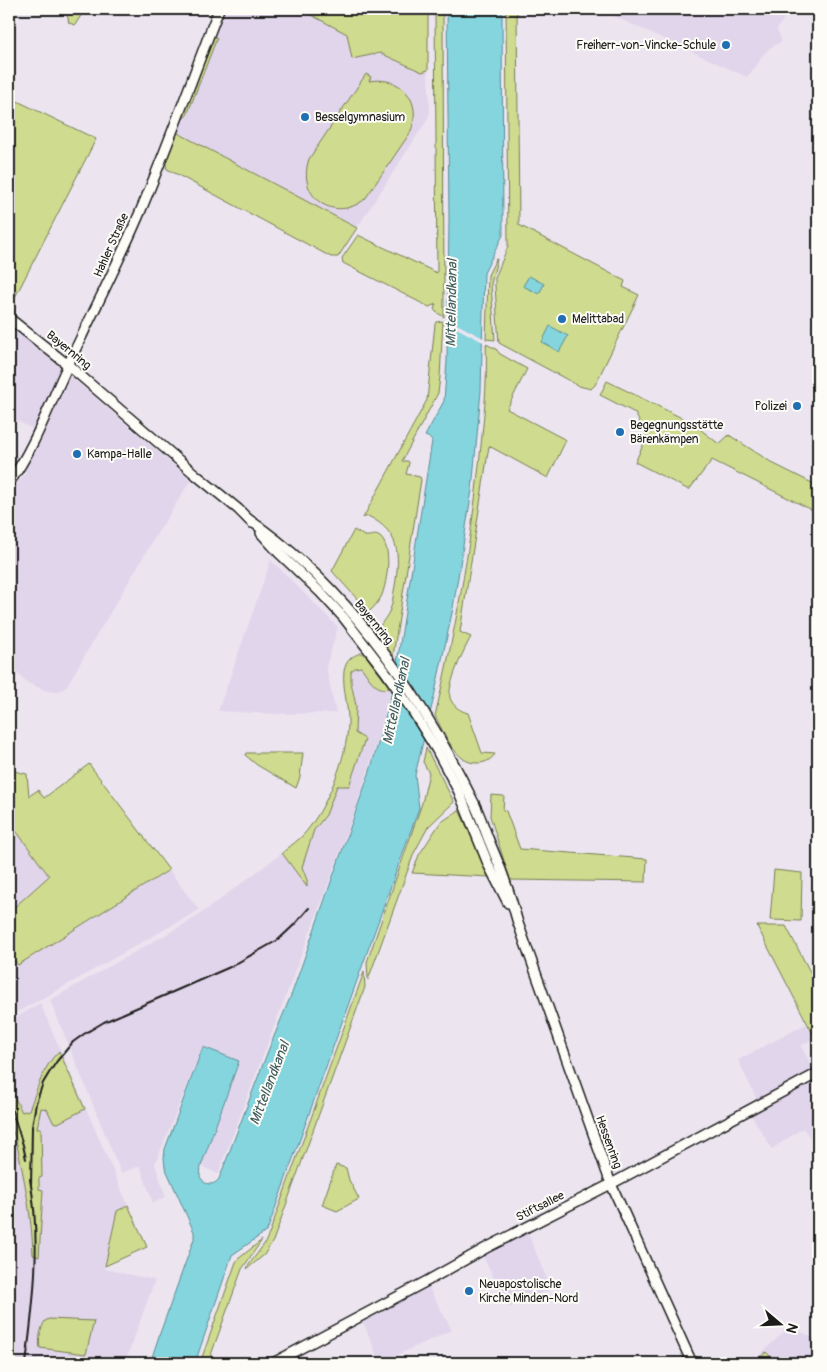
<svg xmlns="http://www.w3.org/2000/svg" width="827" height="1372" font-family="Pangolin,sans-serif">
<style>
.built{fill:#e1d5eb}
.green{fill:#cfdb8e;stroke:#767c55}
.water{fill:#85d5df;stroke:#5b8b91}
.pier{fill:#ece5f0}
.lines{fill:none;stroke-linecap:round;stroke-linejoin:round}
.secondary-casing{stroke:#1c1c1c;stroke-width:12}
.secondary{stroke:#fdfcf7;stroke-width:9}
.rail{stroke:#1c1c1c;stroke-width:2}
.poi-dot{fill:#1f6fb2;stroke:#fdfcf7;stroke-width:2}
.labels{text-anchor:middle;stroke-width:4;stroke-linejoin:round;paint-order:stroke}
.poi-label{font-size:12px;fill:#1c1c1c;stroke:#fdfcf7;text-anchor:start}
.street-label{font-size:12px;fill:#1c1c1c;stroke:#fdfcf7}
.water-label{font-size:14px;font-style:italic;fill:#415d60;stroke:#fdfcf7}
</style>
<rect width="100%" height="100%" fill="#ece5f0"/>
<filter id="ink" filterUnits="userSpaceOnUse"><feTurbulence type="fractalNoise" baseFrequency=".02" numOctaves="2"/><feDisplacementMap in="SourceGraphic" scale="10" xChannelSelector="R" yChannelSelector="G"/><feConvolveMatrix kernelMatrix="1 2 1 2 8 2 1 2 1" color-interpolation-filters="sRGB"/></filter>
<g filter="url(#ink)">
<g class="built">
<path d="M225,9H300L347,34L352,58L380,53L422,72L428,70L430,113L426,122L357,228L176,132Z"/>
<path d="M598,9H790L777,29L782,42L771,47L762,56L758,64L747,77Z"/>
<path d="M9,323L191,480L157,534L66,687L61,690L56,692L47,691L28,683L9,666V495L26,472L17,462L33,429L9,417Z"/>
<path d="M271,560L338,627L326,667L336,713L278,714L218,711Z"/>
<path d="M361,667L376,686L383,689L390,688V691L379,736L358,802L325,893L218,1174L201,1166L240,1061L203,1047L155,1164L166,1197L153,1203L140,1166L121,1173L50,1000L195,918L282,853L307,886V879L302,867L314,830L326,815L337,785L365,739L355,733L356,706L351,682V671L355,668Z"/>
<path d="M9,821L84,924L169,870L199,910L42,999L9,1016Z"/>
<path d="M40,1003L128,1205L117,1211L104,1269L155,1280L125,1363H9V1022Z"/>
<path d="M806,1024L814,1038L801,1046L816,1074L818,1073V1135L811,1139L803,1128L772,1149L748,1110L759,1104L738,1060Z"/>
<path d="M528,1233L551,1289L509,1308L483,1256Z"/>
<path d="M428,1286L452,1330L380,1363L363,1322Z"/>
<path d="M790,1326L818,1340V1363H751Z"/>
</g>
<g class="green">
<path d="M59,9H85L75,25L69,23L67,14Z"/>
<path d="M300,9H428V70L422,72L380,53L352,59L347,34Z"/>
<path d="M435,9H443L444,317L436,312L434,309L436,304L429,307L343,263L342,258L358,235L437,273Z"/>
<path d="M506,9H517L519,225L625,281L623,287L639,295L595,385L591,389L579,386L499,343L495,287V278L508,246Z"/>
<path d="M215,37L217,38L215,43L187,115L182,120L180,119L201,65L203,63L210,44L211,38Z"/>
<path d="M366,74L371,77L369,81C402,75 424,102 410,133L365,199C334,224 296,197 309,159Z"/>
<path d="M9,97L96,139L9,309Z"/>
<path d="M176,132L357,228L338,257H331L167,169L165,161Z"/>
<path d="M496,259H497L491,284L495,340L486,339L488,275Z"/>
<path d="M443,321L440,377L438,393L402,461H408L409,463L406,474L420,477L421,480L393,656C389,650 380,641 379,633C379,624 385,620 389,612C393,604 393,594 395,586C400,554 400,532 368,516L363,518L427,400L435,324L436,322Z"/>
<path d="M486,344L496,349L500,354L527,369L507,409L566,440L548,478L489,446L460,632L471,637C464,649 447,685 450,698C453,706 460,711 468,713L482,753L495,754C491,760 485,763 478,763C456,765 444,732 435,716C455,633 470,550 479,465C483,425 488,384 486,344Z"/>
<path d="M607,381L692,423L719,444L729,435L774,464L818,486V513L712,460L689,490L635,462L647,437L635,413L600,395Z"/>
<path d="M354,530C358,532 362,535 365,536C370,537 375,533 380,537C393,548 387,581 382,595C379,601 375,606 370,611L367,610L332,571Z"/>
<path d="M361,653L366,656L390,688C375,692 369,677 361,667L355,668L351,671V682L356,706L355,733L365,739L349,786H337L326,815L314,830L302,867L307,880V887L282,853C290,846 299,840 305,833C327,807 347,758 348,724C349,707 342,689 344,671C346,661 351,656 361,653Z"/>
<path d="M426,748L454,802L428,827L414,853L368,980L367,962L422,803L429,773L423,762Z"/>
<path d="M246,753H303L300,777L296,788L257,765L245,755Z"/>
<path d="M89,764L169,870L18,965L9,954V912L49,876L9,821V770L27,774L29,796L38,790L44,798Z"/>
<path d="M491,795L504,796L503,810L506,811L520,849L647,859L646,882L510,880L490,816Z"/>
<path d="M459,810L490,877L412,873L419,855L440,823Z"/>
<path d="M774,870L802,873L801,921L770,920Z"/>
<path d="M757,926H786L818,987V1044Z"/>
<path d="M364,972L365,987L273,1241L264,1255L247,1269L248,1266L265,1243L269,1234Z"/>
<path d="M59,1051L85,1109L58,1123L53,1122L47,1109L41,1108L37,1128H41L42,1177L39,1178V1189L43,1190L39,1257L33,1255C32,1216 24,1178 16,1140C13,1131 9,1126 9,1117L10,1116L9,1111V1086L22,1112L29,1110C37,1090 43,1066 59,1051Z"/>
<path d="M336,1165L346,1168L349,1180L359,1199L337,1211L322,1205Z"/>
<path d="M128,1205L147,1247L105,1266L117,1211Z"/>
<path d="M262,1240L242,1269L208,1363H200L236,1262L238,1259Z"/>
<path d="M49,1319L94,1321L86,1354L40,1348C38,1340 41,1327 45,1321Z"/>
<path d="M766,1352L771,1357L772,1363H754Z"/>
</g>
<g class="water">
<path d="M447,9H502L503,235L484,273L481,391L472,490L453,608L434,697L415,775L419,808L267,1231L232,1255L195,1363H150L159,1336L194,1239V1232L165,1167L164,1158L165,1149L203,1047L239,1061L201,1166L200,1177L205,1183C211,1185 215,1184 219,1179L268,1051L292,993L370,771L382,730L393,687L400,644L432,441L428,437L425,436L444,401L447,361L449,220Z"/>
<path d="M529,276L544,284L539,294L523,286Z"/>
<path d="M550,326L568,336L559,352L542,342Z"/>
</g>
<path class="pier" d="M445,318L485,339V343L445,322Z"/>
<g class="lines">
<g class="secondary-casing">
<g id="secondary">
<path d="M9,318L68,365L196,475L238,509L252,523"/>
<path d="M9,483C35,447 49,405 68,365C91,316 116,268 138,217C167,149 192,78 219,9"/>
<path d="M248,519C347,586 420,694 472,799C479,812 483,825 488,838C494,853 501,868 506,884C511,897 514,910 518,923L611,1184L692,1363"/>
<path d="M261,533L279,553L320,592L344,618L385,671L412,710L436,749L459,792L489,866L508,903"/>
<path d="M273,1363L427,1281L486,1248L611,1184L818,1073"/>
</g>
</g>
<use href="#secondary" class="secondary"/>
<g class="rail">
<path d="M9,1101L23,1145L26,1159"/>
<path d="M31,1186L32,1127L36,1103L43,1083L49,1073L57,1061L73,1042L84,1034L104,1022L230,967L278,940L294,925L309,908"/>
<path d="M26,1363C34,1302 41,1240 30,1179"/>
</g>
</g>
</g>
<g class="poi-dot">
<circle cx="726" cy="45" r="5"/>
<circle cx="305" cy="117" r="5"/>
<circle cx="562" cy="319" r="5"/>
<circle cx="797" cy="406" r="5"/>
<circle cx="620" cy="432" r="5"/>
<circle cx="77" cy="454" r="5"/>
<circle cx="469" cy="1291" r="5"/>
</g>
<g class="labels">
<g class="poi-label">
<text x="716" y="49" text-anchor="end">Freiherr-von-Vincke-Schule</text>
<text x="315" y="121">Besselgymnasium</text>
<text x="572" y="323">Melittabad</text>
<text x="787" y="410" text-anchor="end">Polizei</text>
<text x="630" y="429">Begegnungsstätte<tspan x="630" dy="14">Bärenkämpen</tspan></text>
<text x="87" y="458">Kampa-Halle</text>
<text x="479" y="1288">Neuapostolische<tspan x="479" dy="14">Kirche Minden-Nord</tspan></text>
</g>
<g class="street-label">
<text transform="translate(111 245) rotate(-66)" y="4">Hahler Straße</text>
<text transform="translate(69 350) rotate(39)" y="4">Bayernring</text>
<text transform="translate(374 622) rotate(51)" y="4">Bayernring</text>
<text transform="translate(609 1142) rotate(70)" y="4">Hessenring</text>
<text transform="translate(540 1206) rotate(-27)" y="4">Stiftsallee</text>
</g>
<g class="water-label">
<text transform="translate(451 303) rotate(-89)" y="5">Mittellandkanal</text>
<text transform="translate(396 701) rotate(-78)" y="5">Mittellandkanal</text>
<text transform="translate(269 1083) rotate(-69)" y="5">Mittellandkanal</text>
</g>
</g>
<rect width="827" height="1372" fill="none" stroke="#fdfcf7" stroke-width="30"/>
<rect x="15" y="15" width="797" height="1342" fill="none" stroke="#1c1c1c" stroke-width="2" filter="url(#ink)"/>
<g transform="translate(780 1324) rotate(109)" stroke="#fdfcf7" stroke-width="4" paint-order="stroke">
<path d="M0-4L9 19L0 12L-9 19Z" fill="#1c1c1c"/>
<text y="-8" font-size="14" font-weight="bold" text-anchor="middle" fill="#1c1c1c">N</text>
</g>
</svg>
